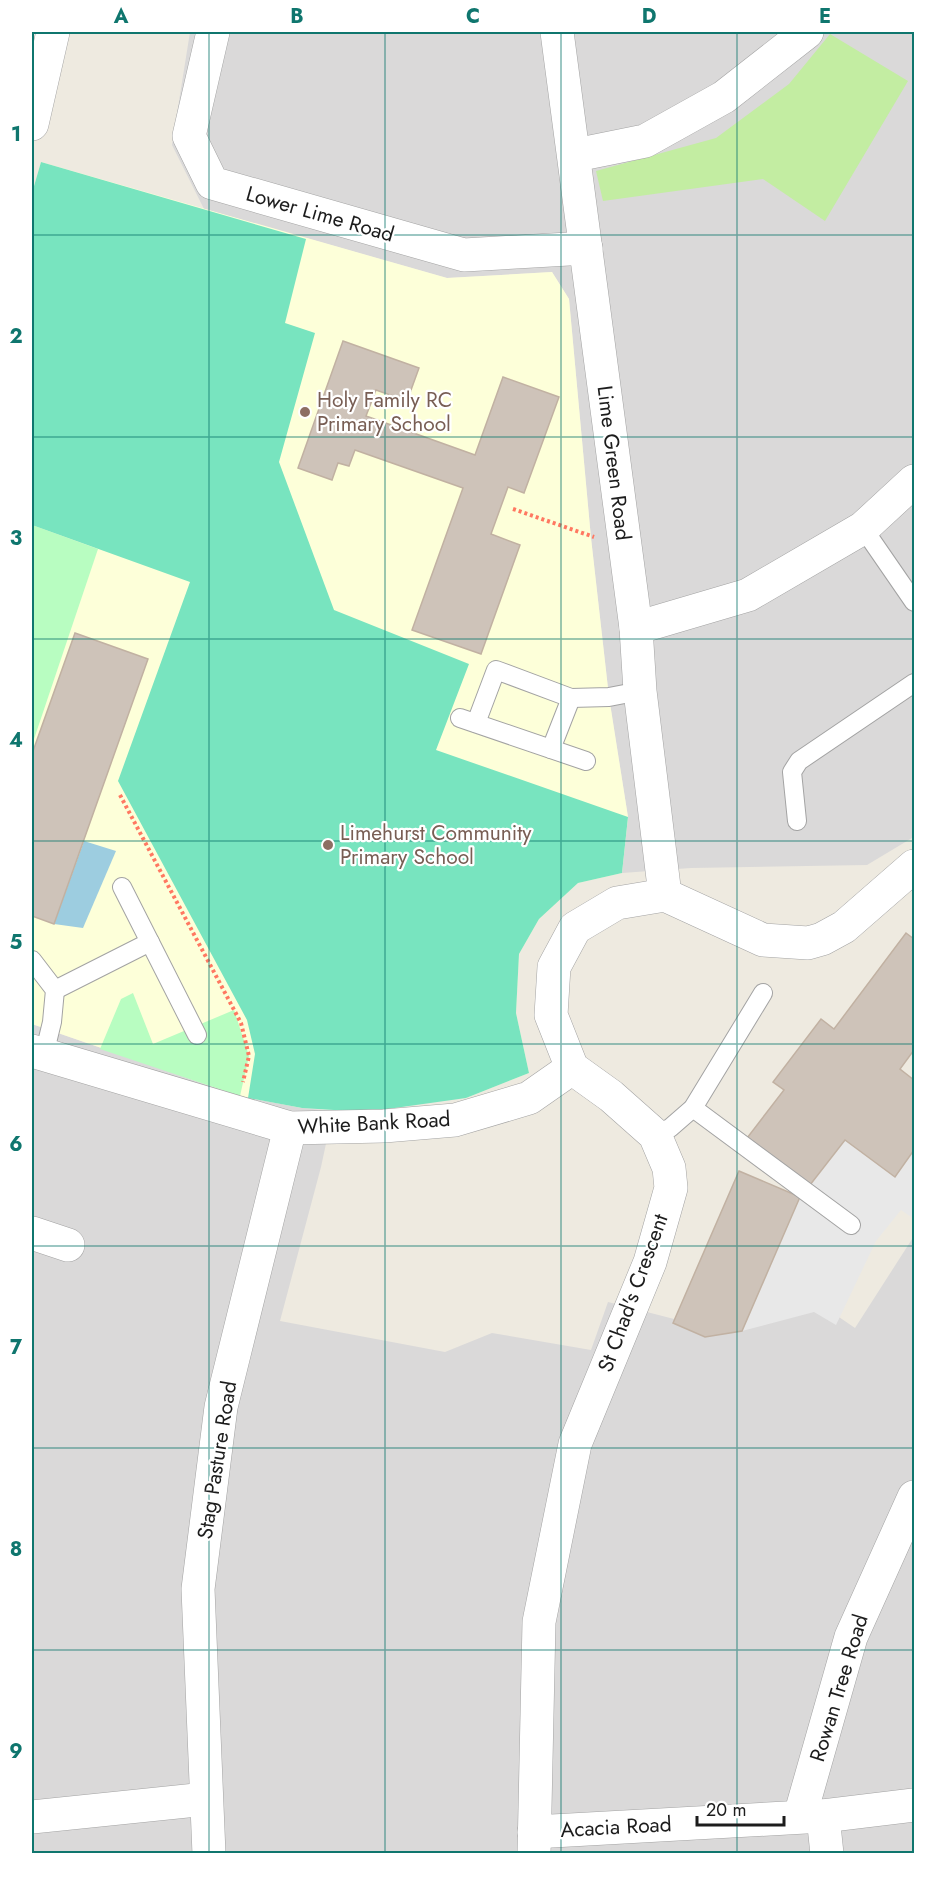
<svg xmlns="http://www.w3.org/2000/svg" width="946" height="1885" font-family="Jost,sans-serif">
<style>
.residential{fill:#dad9d9}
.education{fill:#fdffd9}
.grass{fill:#c3eda2}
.park{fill:#b8fdc1}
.pitch{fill:#78e4bf}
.parking{fill:#e8e8e8}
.water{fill:#9dcde0}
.building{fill:#cec3b9;stroke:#c1b1a2;stroke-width:1.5}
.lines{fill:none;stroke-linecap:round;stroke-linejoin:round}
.service-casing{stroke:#a3a3a3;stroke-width:20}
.minor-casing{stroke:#a3a3a3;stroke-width:34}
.tertiary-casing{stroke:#a3a3a3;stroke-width:34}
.path{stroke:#ff7861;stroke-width:4;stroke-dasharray:3 3;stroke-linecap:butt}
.service{stroke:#fff;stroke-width:18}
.minor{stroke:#fff;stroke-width:33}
.tertiary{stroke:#fff;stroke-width:33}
.grid{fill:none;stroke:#0f766e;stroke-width:1.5;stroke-opacity:0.55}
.education-dot{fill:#8d6e63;stroke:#fff;stroke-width:2}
.labels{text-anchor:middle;stroke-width:4.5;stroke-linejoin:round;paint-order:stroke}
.street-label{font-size:21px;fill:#1c1c1c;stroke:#fff}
.education-label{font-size:21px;fill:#785e54;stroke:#fff;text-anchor:start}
.neatline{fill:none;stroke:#0f766e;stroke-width:2}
.grid-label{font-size:20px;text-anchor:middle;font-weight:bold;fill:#0f766e}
</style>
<rect width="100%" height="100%" fill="#eeeae0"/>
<g class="residential">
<path d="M190,32H914V841L912,838L867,865L691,868L622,873L628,817L609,697L591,538L569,299L552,272L447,278L204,209L172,145Z"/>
<path d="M32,1024L240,1096L302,1108L333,1111L321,1167L280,1321L445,1352L492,1333L591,1350L608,1302L709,1328L820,1304L855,1328L914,1236V1853L32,1854Z"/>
</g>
<path class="education" d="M41,162L447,278L552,272L569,299L591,538L609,697L628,817L622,873L578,883L539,919L519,954L516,1013L529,1073L466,1098L302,1108L240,1096L32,1024V193Z"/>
<path class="grass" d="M830,34L908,81L825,221L763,179L603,201L596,171L716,138L789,84Z"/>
<g class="park">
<path d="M32,525L98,549L32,745Z"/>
<path d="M133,993L153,1044L234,1010L249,1056L240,1096L100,1049L121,999Z"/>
</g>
<path class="pitch" d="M41,162L306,239L285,323L315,333L279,462L334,610L469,664L436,750L628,817L622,873L578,883L539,919L519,954L516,1013L529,1073L466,1098L366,1112L302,1108L248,1098L255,1054L247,1020L118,781L190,582L32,525V193Z"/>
<path class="parking" d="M845,1140L895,1176L914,1151V1219L901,1210L876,1241L836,1325L814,1312L742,1331L800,1197Z"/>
<path class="water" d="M84,841L116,851L83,928L54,924Z"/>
<g class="building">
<path d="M343,341L419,368L407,401L376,390L366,416L475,455L503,377L559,397L524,493L508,487L491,534L520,545L481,654L412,630L463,488L355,450L349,466L338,463L332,480L298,468Z"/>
<path d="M75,633L148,659L54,924L32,916V754Z"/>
<path d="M906,933L914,939V1050L900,1069L914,1080V1150L895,1177L845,1140L810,1185L747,1138L784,1090L773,1082L821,1019L834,1029Z"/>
<path d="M739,1171L800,1197L742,1331L705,1337L673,1323Z"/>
</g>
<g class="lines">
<g class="service-casing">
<g id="service">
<path d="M863,528L914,602"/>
<path d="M460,718L586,761"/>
<path d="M476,723L496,670L571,698L609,697L640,691"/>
<path d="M551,749L571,698"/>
<path d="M797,821L792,772L799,761L914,683"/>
<path d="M122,887L197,1035"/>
<path d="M32,960L55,990L52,1022L44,1055"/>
<path d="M55,990L150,942"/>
<path d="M693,1108L851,1225"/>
<path d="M655,1135L670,1128L693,1108L763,993"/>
</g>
</g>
<g class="minor-casing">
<g id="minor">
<path d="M213,32L189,136L212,183L464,255L586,248"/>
<path d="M557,32L636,628L640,691L665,895"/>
<path d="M576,155L645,141L724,97L807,32"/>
<path d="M636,628L748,595L863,528L914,481"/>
<path d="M32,1051L290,1128L384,1126L455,1120L529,1098L572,1068"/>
<path d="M32,1233L68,1245"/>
<path d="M800,1816L851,1637L914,1497"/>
<path d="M823,1816L827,1854"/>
<path d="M32,1817L206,1799"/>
<path d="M534,1832L823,1816L914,1805"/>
<path d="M209,1854L198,1589L221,1407L290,1128"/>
</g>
</g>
<g class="tertiary-casing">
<g id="tertiary">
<path d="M32,124L53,32"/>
<path d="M534,1854L539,1622L575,1444L650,1262L671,1188L669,1168L655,1135L611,1096L572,1068L551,1015L554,967L575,928L617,903L665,895L763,940L808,943L822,939L844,927L914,866"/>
</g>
</g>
<g class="path">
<path d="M513,509L594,537"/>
<path d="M120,795L241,1023L249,1056L243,1082"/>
</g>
<use href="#service" class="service"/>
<use href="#minor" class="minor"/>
<use href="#tertiary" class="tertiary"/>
</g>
<path class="grid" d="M209,32V1854M385,32V1854M561,32V1854M737,32V1854M32,235H914M32,437H914M32,639H914M32,841H914M32,1044H914M32,1246H914M32,1448H914M32,1650H914"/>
<g class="education-dot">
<circle cx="305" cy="412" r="6"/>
<circle cx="328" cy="845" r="6"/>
</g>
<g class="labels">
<g class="street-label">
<text transform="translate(320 214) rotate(16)" y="7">Lower Lime Road</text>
<text transform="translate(614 463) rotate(83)" y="7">Lime Green Road</text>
<text transform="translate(374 1123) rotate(-3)" y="7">White Bank Road</text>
<text transform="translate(633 1293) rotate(-70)" y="7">St Chad's Crescent</text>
<text transform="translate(217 1460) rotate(-81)" y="7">Stag Pasture Road</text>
<text transform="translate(839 1688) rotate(-73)" y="7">Rowan Tree Road</text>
<text transform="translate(616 1827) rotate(-3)" y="7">Acacia Road</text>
</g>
<g class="education-label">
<text x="317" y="407">Holy Family RC<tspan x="317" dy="24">Primary School</tspan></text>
<text x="340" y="840">Limehurst Community<tspan x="340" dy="24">Primary School</tspan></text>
</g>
</g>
<rect width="946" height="1885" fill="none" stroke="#ffffff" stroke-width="66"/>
<path d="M697 1816v9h87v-9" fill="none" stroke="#1c1c1c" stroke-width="3"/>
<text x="706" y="1816" font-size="18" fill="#1c1c1c" stroke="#ffffff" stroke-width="4.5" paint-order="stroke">20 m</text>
<rect x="33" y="33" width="880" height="1819" class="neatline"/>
<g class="grid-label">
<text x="121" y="23">A</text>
<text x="297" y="23">B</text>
<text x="473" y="23">C</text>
<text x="649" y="23">D</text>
<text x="825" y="23">E</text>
<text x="16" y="141">1</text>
<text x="16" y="343">2</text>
<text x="16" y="545">3</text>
<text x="16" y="747">4</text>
<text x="16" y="949">5</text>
<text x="16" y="1151">6</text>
<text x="16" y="1354">7</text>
<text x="16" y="1556">8</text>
<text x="16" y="1758">9</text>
</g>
</svg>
